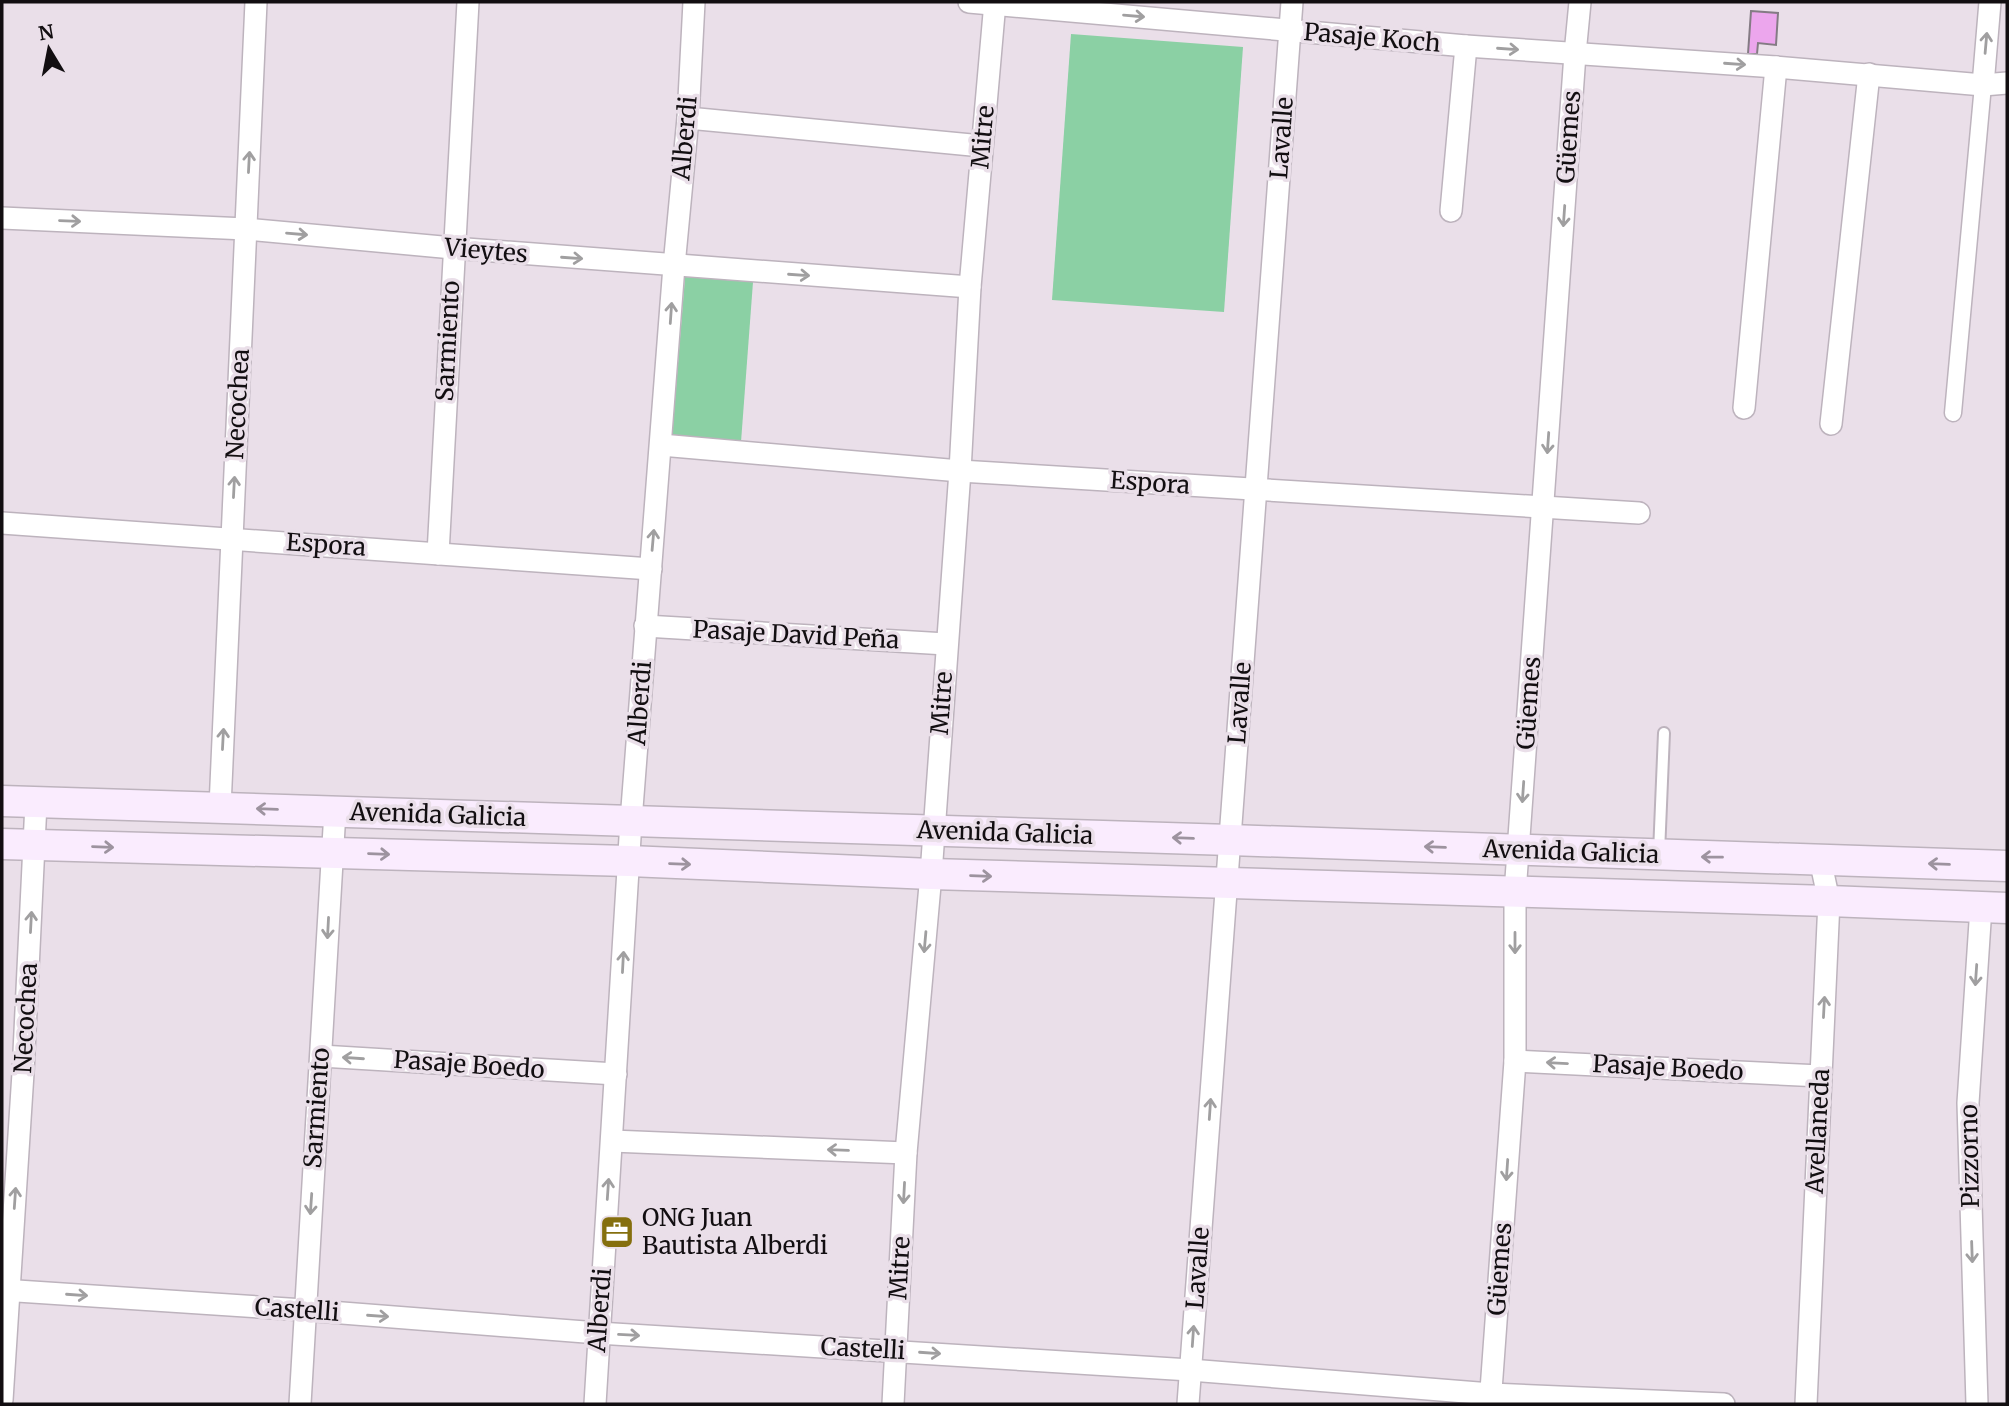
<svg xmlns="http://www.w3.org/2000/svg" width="2009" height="1406" font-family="Merriweather,serif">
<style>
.green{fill:#8bd0a4}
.building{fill:#eca6ed;stroke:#847b84;stroke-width:2}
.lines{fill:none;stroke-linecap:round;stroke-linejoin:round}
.service-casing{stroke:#bdb3bd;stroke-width:14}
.pedestrian-casing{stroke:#bdb3bd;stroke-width:19}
.minor-casing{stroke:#bdb3bd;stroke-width:24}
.secondary-casing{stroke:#bdb3bd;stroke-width:33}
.service{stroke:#fff;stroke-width:10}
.pedestrian{stroke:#fff;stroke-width:16}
.minor{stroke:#fff;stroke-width:21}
.secondary{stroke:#faecfe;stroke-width:30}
.oneway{stroke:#a09fa0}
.oneway2{stroke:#9d939f}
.labels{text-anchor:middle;stroke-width:7;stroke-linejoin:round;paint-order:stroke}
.street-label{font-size:24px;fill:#120e11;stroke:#eadfe9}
.poi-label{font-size:24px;fill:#120e11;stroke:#eadfe9;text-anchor:start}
</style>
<rect width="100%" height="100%" fill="#eadfe9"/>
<g class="green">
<path d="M1071,34L1243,47L1224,312L1052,300Z"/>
<path d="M685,277L753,282L741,442L672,437Z"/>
</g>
<path class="building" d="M1751,11L1778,13L1776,45L1758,43L1757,54H1748Z"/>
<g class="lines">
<g class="service-casing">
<path id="service" d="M1659,853L1664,733"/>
</g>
<g class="pedestrian-casing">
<path id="pedestrian" d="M1953,413L1983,85"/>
</g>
<g class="minor-casing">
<g id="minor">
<path d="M969,2L1466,46L1776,67L1983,85L2007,83"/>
<path d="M1983,85L1990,2"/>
<path d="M688,118L982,146"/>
<path d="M1451,211L1466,46"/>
<path d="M2,218L246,229L453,248L970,287"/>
<path d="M1744,408L1776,67"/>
<path d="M1831,424L1869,74"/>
<path d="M661,445L960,471L1639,513"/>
<path d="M2,523L651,569"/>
<path d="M438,554L468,2"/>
<path d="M645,626L946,644"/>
<path d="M220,807L256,2"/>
<path d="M321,1056L616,1074"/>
<path d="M1515,1061L1821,1076"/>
<path d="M612,1141L906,1153"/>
<path d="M2,1290L304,1310L598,1333L1190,1370L1491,1394L1724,1404"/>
<path d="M2,1400L23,1073L36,803"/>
<path d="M300,1404L335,811"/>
<path d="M595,1404L631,821L674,266L688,118L694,2"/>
<path d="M893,1404L906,1153L931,874L960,471L970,287L995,2"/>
<path d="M1188,1404L1292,2"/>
<path d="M1490,1404L1515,1061V893L1575,54L1580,2"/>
<path d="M1806,1404L1829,901L1820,859"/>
<path d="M1977,1404L1968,1103L1981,907"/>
</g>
</g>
<g class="secondary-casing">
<g id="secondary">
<path d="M2,801L1230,840L2007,866"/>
<path d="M2,844L629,861L931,874L1829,901L2007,908"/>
</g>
</g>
<use href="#service" class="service"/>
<use href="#pedestrian" class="pedestrian"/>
<use href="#minor" class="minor"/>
<use href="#secondary" class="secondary"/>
</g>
<defs><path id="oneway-shaft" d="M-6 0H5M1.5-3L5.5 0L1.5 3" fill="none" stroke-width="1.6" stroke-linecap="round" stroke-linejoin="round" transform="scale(1.75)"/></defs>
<g class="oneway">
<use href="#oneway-shaft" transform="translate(1134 16) rotate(5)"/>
<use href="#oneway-shaft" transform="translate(1986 43) rotate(-85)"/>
<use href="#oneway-shaft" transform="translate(1508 49) rotate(4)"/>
<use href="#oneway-shaft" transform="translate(1735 64) rotate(4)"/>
<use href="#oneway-shaft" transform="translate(249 162) rotate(-87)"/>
<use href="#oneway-shaft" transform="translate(1564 216) rotate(94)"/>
<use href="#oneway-shaft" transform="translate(70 221) rotate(2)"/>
<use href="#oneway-shaft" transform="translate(297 234) rotate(5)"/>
<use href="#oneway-shaft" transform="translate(572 258) rotate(4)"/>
<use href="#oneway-shaft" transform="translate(799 275) rotate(4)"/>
<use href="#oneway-shaft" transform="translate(671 313) rotate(-86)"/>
<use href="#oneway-shaft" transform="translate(1548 443) rotate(94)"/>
<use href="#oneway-shaft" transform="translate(234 487) rotate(-87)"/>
<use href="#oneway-shaft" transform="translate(653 540) rotate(-85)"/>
<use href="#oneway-shaft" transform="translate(223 739) rotate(-87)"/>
<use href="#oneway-shaft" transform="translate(1523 792) rotate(94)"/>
<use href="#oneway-shaft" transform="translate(31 922) rotate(-87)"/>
<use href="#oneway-shaft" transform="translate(328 928) rotate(93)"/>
<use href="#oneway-shaft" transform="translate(925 942) rotate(95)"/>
<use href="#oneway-shaft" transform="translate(1515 943) rotate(90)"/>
<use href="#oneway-shaft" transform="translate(623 962) rotate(-87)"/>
<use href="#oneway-shaft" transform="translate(1976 975) rotate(94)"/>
<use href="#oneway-shaft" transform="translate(1824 1007) rotate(-87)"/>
<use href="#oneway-shaft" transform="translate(353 1058) rotate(-176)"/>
<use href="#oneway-shaft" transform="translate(1557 1063) rotate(-177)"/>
<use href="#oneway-shaft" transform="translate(1210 1109) rotate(-86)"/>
<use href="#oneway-shaft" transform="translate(838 1150) rotate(-178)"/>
<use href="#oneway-shaft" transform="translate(1507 1170) rotate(94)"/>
<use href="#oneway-shaft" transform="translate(608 1189) rotate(-86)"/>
<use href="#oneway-shaft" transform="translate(904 1193) rotate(93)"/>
<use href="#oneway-shaft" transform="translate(15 1198) rotate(-86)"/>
<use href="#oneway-shaft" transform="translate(311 1204) rotate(94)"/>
<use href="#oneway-shaft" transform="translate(1972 1252) rotate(88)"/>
<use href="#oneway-shaft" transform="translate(77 1295) rotate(4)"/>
<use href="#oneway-shaft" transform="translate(378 1316) rotate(4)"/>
<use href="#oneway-shaft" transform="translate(629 1335) rotate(3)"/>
<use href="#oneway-shaft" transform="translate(1193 1336) rotate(-86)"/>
<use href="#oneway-shaft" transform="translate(930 1353) rotate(4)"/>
</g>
<g class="oneway2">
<use href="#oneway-shaft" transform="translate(267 809) rotate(-178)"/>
<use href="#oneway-shaft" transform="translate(1183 838) rotate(-178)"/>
<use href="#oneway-shaft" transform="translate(103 847) rotate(2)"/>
<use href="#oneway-shaft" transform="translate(1435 847) rotate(-178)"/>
<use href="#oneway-shaft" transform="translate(379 854) rotate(2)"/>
<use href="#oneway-shaft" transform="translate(1712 857) rotate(-179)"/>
<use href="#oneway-shaft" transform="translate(680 864) rotate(2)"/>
<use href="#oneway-shaft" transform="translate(1939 864) rotate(-178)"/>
<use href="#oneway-shaft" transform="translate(981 876) rotate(2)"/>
</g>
<defs>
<g id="office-square" transform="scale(1.75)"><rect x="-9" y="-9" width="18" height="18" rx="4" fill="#856f0e" stroke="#eadfe9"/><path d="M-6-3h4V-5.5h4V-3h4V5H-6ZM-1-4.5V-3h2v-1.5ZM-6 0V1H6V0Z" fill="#fff"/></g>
</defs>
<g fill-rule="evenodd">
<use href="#office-square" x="617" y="1232"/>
</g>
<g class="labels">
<g class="street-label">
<text transform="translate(1372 38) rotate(5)" y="8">Pasaje Koch</text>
<text transform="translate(983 137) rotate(-85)" y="8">Mitre</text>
<text transform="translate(1569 137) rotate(-86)" y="8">Güemes</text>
<text transform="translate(685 138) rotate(-85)" y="8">Alberdi</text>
<text transform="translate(1282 138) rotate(-86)" y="8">Lavalle</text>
<text transform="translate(486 251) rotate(5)" y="8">Vieytes</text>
<text transform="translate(448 341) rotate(-87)" y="8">Sarmiento</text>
<text transform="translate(238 404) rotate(-87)" y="8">Necochea</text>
<text transform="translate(1150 483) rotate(4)" y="8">Espora</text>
<text transform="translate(326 545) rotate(4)" y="8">Espora</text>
<text transform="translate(796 635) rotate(3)" y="8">Pasaje David Peña</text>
<text transform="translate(640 703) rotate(-86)" y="8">Alberdi</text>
<text transform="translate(942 703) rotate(-86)" y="8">Mitre</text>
<text transform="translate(1240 703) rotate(-86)" y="8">Lavalle</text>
<text transform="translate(1529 703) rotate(-86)" y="8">Güemes</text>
<text transform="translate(438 815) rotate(2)" y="8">Avenida Galicia</text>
<text transform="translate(1005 833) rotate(2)" y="8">Avenida Galicia</text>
<text transform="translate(1571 852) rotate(2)" y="8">Avenida Galicia</text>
<text transform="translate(26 1018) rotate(-87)" y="8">Necochea</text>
<text transform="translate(469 1065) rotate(4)" y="8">Pasaje Boedo</text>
<text transform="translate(1668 1068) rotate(3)" y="8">Pasaje Boedo</text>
<text transform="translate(317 1108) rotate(-86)" y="8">Sarmiento</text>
<text transform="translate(1818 1131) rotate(-87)" y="8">Avellaneda</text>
<text transform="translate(1970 1156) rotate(-91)" y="8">Pizzorno</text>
<text transform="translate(900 1268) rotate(-87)" y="8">Mitre</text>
<text transform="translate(1198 1268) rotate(-86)" y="8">Lavalle</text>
<text transform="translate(1500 1269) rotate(-86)" y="8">Güemes</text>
<text transform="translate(297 1310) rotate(4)" y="8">Castelli</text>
<text transform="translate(600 1310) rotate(-86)" y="8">Alberdi</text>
<text transform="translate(863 1349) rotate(3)" y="8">Castelli</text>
</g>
<g class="poi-label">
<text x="642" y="1226">ONG Juan<tspan x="642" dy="28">Bautista Alberdi</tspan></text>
</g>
</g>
<rect width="2009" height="1406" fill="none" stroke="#120e11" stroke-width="7"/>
<g transform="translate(49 49) rotate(350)" stroke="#eadfe9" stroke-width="5" paint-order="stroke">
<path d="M0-5L12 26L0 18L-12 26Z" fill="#120e11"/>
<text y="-10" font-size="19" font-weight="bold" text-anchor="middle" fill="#120e11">N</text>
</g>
</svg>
